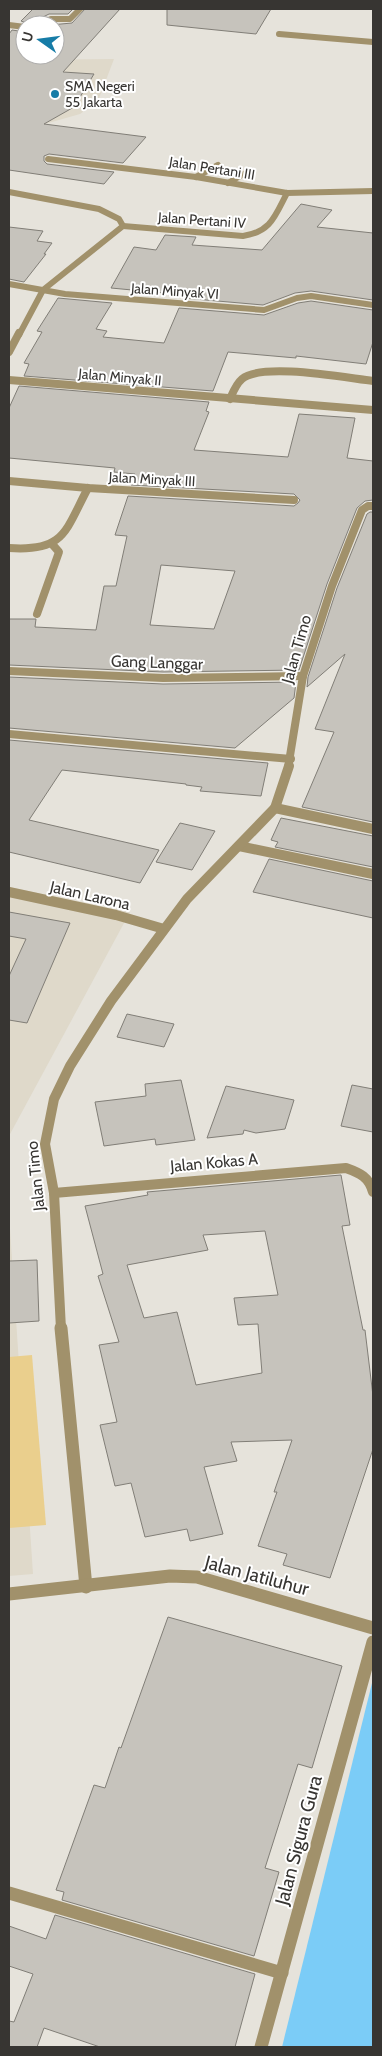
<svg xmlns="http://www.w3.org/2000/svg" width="382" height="2056" font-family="Cabin,sans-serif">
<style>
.built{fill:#dfd9ca}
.green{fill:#eacf8d}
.water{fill:#7bccf7}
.building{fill:#c6c3bc;stroke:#817e77;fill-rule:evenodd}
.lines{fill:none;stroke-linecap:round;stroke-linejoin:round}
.service{stroke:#a1916b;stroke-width:6}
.minor-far3{stroke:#a1916b;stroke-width:6}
.minor-far2{stroke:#a1916b;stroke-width:8}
.minor-far1{stroke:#a1916b;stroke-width:10}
.minor{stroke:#a1916b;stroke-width:13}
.tertiary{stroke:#a1916b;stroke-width:13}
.poi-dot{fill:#167ca7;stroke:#fff;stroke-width:2}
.labels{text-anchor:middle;stroke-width:4;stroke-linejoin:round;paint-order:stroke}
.far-poi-label{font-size:14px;fill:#373532;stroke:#fff;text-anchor:start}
.far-street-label{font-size:14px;fill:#373532;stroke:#fff}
.street-label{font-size:16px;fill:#373532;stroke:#fff}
.near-street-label{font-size:19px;fill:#373532;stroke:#fff}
</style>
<rect width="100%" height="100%" fill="#e6e3db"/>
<g class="built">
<path d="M114,59L98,101L80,114L38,126L27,141L9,140V60Z"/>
<path d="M9,887L130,912L9,1136Z"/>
<path d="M9,1214L33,1574L9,1576Z"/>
</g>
<path class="green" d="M32,1355L46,1525L9,1528V1357Z"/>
<path class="water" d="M373,1679V2047H282Z"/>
<g class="building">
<path d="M33,9H73L68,14H49L35,21L32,25L21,21Z"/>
<path d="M85,9H120L63,72L94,74L74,107L44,124L146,137L123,163L49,154L44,156V161L47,164L114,172L104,184L9,170V34L12,30L25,32V55H55V25H50L72,23Z"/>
<path d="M167,9H271L256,34L167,25Z"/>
<path d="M301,204L332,210L317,227L373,233V300L311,291L295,293L263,305L183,298L185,295L111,288L134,247L156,250L165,235L196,237L192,245L262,250Z"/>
<path d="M9,227L43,231L37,241L52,243L44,254H46L24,282L9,279Z"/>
<path d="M58,298L112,303L96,329L107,331L103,337L164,343L179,308L264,315L298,303L311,301L373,310V342L366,364L296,356V358L228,352L213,391L24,376L29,364L24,363L42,332L37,331Z"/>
<path d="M19,386L209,402L206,411L209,412L194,450L288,457L299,414L355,418L347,458L373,461V500L365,501L357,508L327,584L299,670L163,672L9,665V619H36L35,627L96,630L104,586H116L127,536L115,535L128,496L294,506L298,503L300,500L294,494L131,485L135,474L114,472L115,468L9,458V408ZM161,565L235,571L214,629L150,625Z"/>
<path d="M370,512H373V822L302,807L334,732L315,729L345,654L307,687L308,677L337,588L367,514Z"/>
<path d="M9,677L163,684L296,682L294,698L235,748L9,728Z"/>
<path d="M9,740L223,759L268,763L261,796L200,791L202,787L186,785V784L62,770L29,820L159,850L140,883L9,852Z"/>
<path d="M281,818L373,836V867L275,847L278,842L271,840Z"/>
<path d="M180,823L215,831L192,870L156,862Z"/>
<path d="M269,859L373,881V918L253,892Z"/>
<path d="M9,912L70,923L27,1023L9,1020V976L26,939L9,936Z"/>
<path d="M127,1014L174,1024L164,1047L117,1037Z"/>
<path d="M181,1080L195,1140L156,1145L155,1139L104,1146L95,1102L146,1096L145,1084Z"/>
<path d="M352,1085L373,1089V1132L341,1126Z"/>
<path d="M226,1086L294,1100L285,1129L256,1133L244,1130L243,1134L207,1138Z"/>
<path d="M341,1175L350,1225L342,1226L363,1330H365L373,1396V1449L330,1578L283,1565L287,1554L258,1546L277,1492H274L292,1440L231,1442L237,1461L204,1467L223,1534L190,1541L187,1529L145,1537L131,1483L115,1486L100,1425L117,1422L99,1345L119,1342L98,1276L103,1274L85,1206L148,1195L147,1192ZM265,1231L278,1295L234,1298L238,1325L258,1324L262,1373L196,1385L177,1312L144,1318L127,1265L208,1250L203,1235Z"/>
<path d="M37,1260L39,1321L9,1323V1261Z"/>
<path d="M168,1617L342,1666L312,1768L298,1764L265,1868L279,1872L254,1956L62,1900L64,1892L56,1890L94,1785L105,1788L119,1747L121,1748Z"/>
<path d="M55,1915L255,1974L235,2047H100L44,2028L37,2047H9V2021L14,2022L33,1974L9,1966V1926L46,1939Z"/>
</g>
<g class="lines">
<g class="service">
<path d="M196,177L218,165"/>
<path d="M228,183L249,171"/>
</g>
<g class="minor-far3">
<path d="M9,25L25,27"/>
<path d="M37,25L51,19H70L80,9"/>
<path d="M279,34L373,42"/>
<path d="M48,159L196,177L287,193L373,191"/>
<path d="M9,192L99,209L119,219L123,226L43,290L19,335"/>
<path d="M123,226L243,236C271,232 275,216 287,193"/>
<path d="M9,284L65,294L264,310L297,298L311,296L373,305"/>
</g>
<g class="minor-far2">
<path d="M9,352L19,333"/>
<path d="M9,380L373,410"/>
<path d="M230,399C233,392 236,384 242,379C262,362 346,378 373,381"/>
<path d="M9,481L88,488L294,500"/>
<path d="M9,548C65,552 65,531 88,488"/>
<path d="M37,614L59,552L52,544"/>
<path d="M9,671L163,678L303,676"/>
<path d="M9,734L291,759"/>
<path d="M288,768L303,676L332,586L362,510L368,506H373"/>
</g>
<g class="minor-far1">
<path d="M275,808L373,829"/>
<path d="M239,846L373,874"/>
<path d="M9,892L116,915L164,929"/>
<path d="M54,1193L346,1168C360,1173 369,1177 373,1192"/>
<path d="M61,1329L54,1193L45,1144L54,1099L70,1066L111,1001L187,899L275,808L289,766"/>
</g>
<g class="minor">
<path d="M61,1328L86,1587"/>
<path d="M9,1893L282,1973"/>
<path d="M261,2047L373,1642"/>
</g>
<path class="tertiary" d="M9,1594L170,1576L197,1577L373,1628"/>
</g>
<circle class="poi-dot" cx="55" cy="94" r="5"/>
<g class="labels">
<g class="far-poi-label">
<text x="65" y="91">SMA Negeri<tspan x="65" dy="16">55 Jakarta</tspan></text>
</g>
<g class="far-street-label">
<text transform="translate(212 168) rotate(9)" y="5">Jalan Pertani III</text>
<text transform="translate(202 220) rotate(4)" y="5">Jalan Pertani IV</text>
<text transform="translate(175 291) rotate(4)" y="5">Jalan Minyak VI</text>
<text transform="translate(120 377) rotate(5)" y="5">Jalan Minyak II</text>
<text transform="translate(152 479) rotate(3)" y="5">Jalan Minyak III</text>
</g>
<g class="street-label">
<text transform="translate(296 649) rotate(-74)" y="6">Jalan Timo</text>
<text transform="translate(157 662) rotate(2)" y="6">Gang Langgar</text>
<text transform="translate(90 895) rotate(13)" y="6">Jalan Larona</text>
<text transform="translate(214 1162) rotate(-5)" y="6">Jalan Kokas A</text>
<text transform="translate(35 1176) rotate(-96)" y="6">Jalan Timo</text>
</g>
<g class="near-street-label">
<text transform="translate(257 1575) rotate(15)" y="7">Jalan Jatiluhur</text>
<text transform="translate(298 1840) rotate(-75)" y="7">Jalan Sigura Gura</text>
</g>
</g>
<rect width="382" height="2056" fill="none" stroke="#373532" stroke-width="20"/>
<g transform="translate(40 40) rotate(284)"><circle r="24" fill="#ffffff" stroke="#afaead"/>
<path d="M0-4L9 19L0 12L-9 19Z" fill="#167ca7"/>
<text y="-8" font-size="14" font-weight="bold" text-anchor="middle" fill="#373532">U</text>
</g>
</svg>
